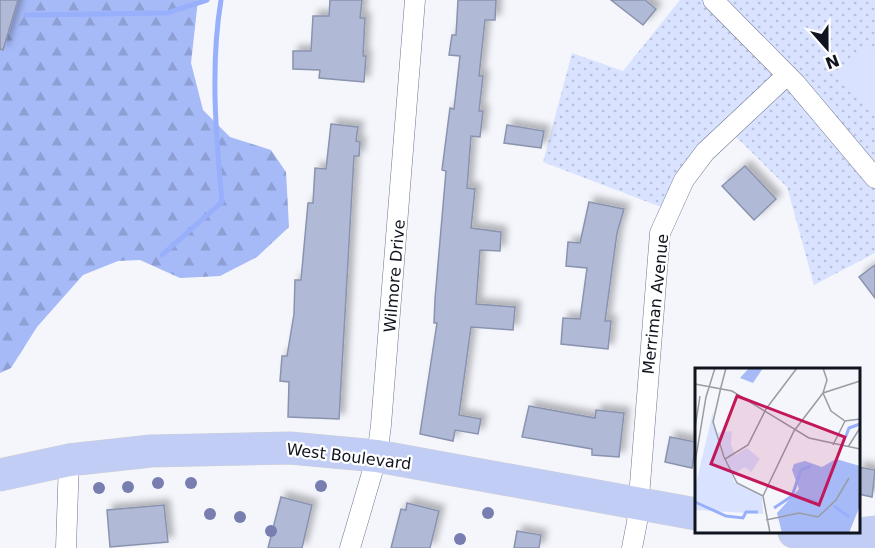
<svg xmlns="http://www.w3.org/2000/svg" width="875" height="548" font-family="'DejaVu Sans',sans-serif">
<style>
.forest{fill:url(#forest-firs)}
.park{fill:url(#park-dots)}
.pitch{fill:#d9e2ff}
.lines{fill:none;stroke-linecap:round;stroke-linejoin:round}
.stream{stroke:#98affc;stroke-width:5}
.building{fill:#b0bad7;stroke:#8a93ae;stroke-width:1.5;filter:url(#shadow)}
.minor-casing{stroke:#6d7690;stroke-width:21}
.primary-casing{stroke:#cfd0d2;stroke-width:33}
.minor{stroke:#fff;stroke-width:20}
.primary{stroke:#c1cdf5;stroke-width:32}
.tree{fill:#797eb0}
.labels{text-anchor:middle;stroke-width:4.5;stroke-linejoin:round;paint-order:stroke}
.street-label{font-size:16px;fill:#10141e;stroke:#fff}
.inset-river{fill:none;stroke:#98affc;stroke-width:3}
.inset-road{fill:none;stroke:#999ca3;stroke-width:1.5}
.view{fill:#c2185b;fill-opacity:0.15;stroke:#c2185b;stroke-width:3}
.inset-edge{fill:none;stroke:#10141e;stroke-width:3}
</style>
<defs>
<pattern id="forest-firs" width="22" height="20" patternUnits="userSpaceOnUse" patternTransform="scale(1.5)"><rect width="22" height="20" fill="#a6baf8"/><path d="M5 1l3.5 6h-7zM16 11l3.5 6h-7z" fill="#8e9fd4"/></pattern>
<pattern id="park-dots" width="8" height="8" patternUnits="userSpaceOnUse" patternTransform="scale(1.5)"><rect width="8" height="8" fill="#d9e2ff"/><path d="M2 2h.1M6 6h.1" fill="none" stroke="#b9c1da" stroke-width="1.8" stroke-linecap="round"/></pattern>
<filter id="shadow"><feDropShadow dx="5.5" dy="-5.5" stdDeviation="3" flood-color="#0004"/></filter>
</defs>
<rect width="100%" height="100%" fill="#f4f6fc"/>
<path class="forest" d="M0,0H198L191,63L203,110L230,137L271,150L286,172L289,227L257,257L220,276L180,278L140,260L118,261L83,275L37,327L11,368L0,373Z"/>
<path class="park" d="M680,0H875V253L814,285L787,187L724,125L661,207L543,162L572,53L623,71Z"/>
<path class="pitch" d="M868,46L875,54V113L838,72Z"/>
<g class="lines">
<g class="stream">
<path d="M26,15L167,13L207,0"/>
<path d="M162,255L222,202C216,136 210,66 221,0"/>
</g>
</g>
<g class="building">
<path d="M0,0H18L3,50L0,49Z"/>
<path d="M330,0H362L360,18H365L363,56H366L364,82L319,78L320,70L293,69V51H311L313,16H329Z"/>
<path d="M458,0H496L495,20H485L479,76H483L479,111H483L480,137L471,136L467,188L475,189L471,228L501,232L500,251L480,250L476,304L515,307L513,330L471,327L459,415L481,419L478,434L455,430L453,441L420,434L437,323H434L435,299L446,171L442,170L450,108L454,109L460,56L449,55L452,35H456Z"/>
<path d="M611,0H645L656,9L643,25Z"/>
<path d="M331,124L358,127L356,141L360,142L359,156H354L339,419L288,417L289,382L280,381L282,356H287L294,314L295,280H301L308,203H313L315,168L326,169Z"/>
<path d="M507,125L544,131L541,148L504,143Z"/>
<path d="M745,166L776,199L754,220L722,186Z"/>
<path d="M589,202L624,209L617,233L605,321H611L608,349L561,344L563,318L580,319L587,268L566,266L568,242L580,243Z"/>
<path d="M875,265V298L859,277Z"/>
<path d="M529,406L595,418L596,410L624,413L619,457L592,455V449L522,437Z"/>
<path d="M670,437L696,442L692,468L665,462Z"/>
<path d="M858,467L875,470L872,497L858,494Z"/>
<path d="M281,497L312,505L302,548H268Z"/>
<path d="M407,503L439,511L430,548H391L401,509L406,510Z"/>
<path d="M164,505L168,542L110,547L107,510Z"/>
<path d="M517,531L541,535L539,548H514Z"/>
</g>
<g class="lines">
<g class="minor-casing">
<g id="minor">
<path d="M713,0L796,84L875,178"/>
<path d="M66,548L69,460"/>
<path d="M350,548L377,456L381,425L415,0"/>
<path d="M632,548L637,522L660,233L684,180L705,152L787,75"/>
</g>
</g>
<g class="primary-casing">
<g id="primary">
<path d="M0,475L69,460L151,451L290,448L377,456L696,514"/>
<path d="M794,532L849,541L859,534L875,532"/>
</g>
</g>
<use href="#minor" class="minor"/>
<use href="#primary" class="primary"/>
</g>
<g class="tree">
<circle cx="158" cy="483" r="6"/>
<circle cx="191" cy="483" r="6"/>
<circle cx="321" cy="486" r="6"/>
<circle cx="128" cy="487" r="6"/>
<circle cx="99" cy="488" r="6"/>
<circle cx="488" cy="513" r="6"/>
<circle cx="210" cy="514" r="6"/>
<circle cx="240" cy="517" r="6"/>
<circle cx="271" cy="531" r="6"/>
<circle cx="460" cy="539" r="6"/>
</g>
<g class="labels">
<g class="street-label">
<text transform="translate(394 276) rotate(-85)" y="6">Wilmore Drive</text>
<text transform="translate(655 304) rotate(-84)" y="6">Merriman Avenue</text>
<text transform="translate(349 456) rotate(7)" y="6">West Boulevard</text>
</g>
</g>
<g transform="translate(695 368)">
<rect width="165" height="165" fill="#f4f6fc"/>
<path d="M54,0H68L58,15L45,10ZM141,91L165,98L164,140L154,165H87L82,145L104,121L97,102L99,96L110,93L127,99Z" fill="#a6baf8"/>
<path d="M18,44L21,65L37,63L36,77L40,87L52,80L65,91L56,104L50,99L37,107L39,114L67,129L68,146L0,142V120Z" fill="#d9e2ff"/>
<path class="inset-river" d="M151,68L154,60L165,56M97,128L122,134M0,134L31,148L48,150L51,144H63M139,138L154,149M79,140L97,128L106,102L116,98"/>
<path class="inset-road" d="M128,0L132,12L128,25L136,43L150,53L165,51M0,16L37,23L114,70L165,81M26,19L18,54L29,89L42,115L68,128M26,19L31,0M0,60L5,28M138,77L150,53M153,79L165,60M30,91L53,77L71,41L102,0M0,95L11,29L20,0M71,152L104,145L123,149L141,132L154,110M75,165L68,128L99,63L128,25L165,13"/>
<path class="view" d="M42,28L150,69L124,137L16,96Z"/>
<rect width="165" height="165" class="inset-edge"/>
</g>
<g transform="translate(827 48) rotate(159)" stroke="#ffffff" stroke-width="4.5" paint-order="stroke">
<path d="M0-4.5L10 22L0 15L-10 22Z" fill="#10141e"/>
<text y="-9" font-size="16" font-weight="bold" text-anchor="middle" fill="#10141e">N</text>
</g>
</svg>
